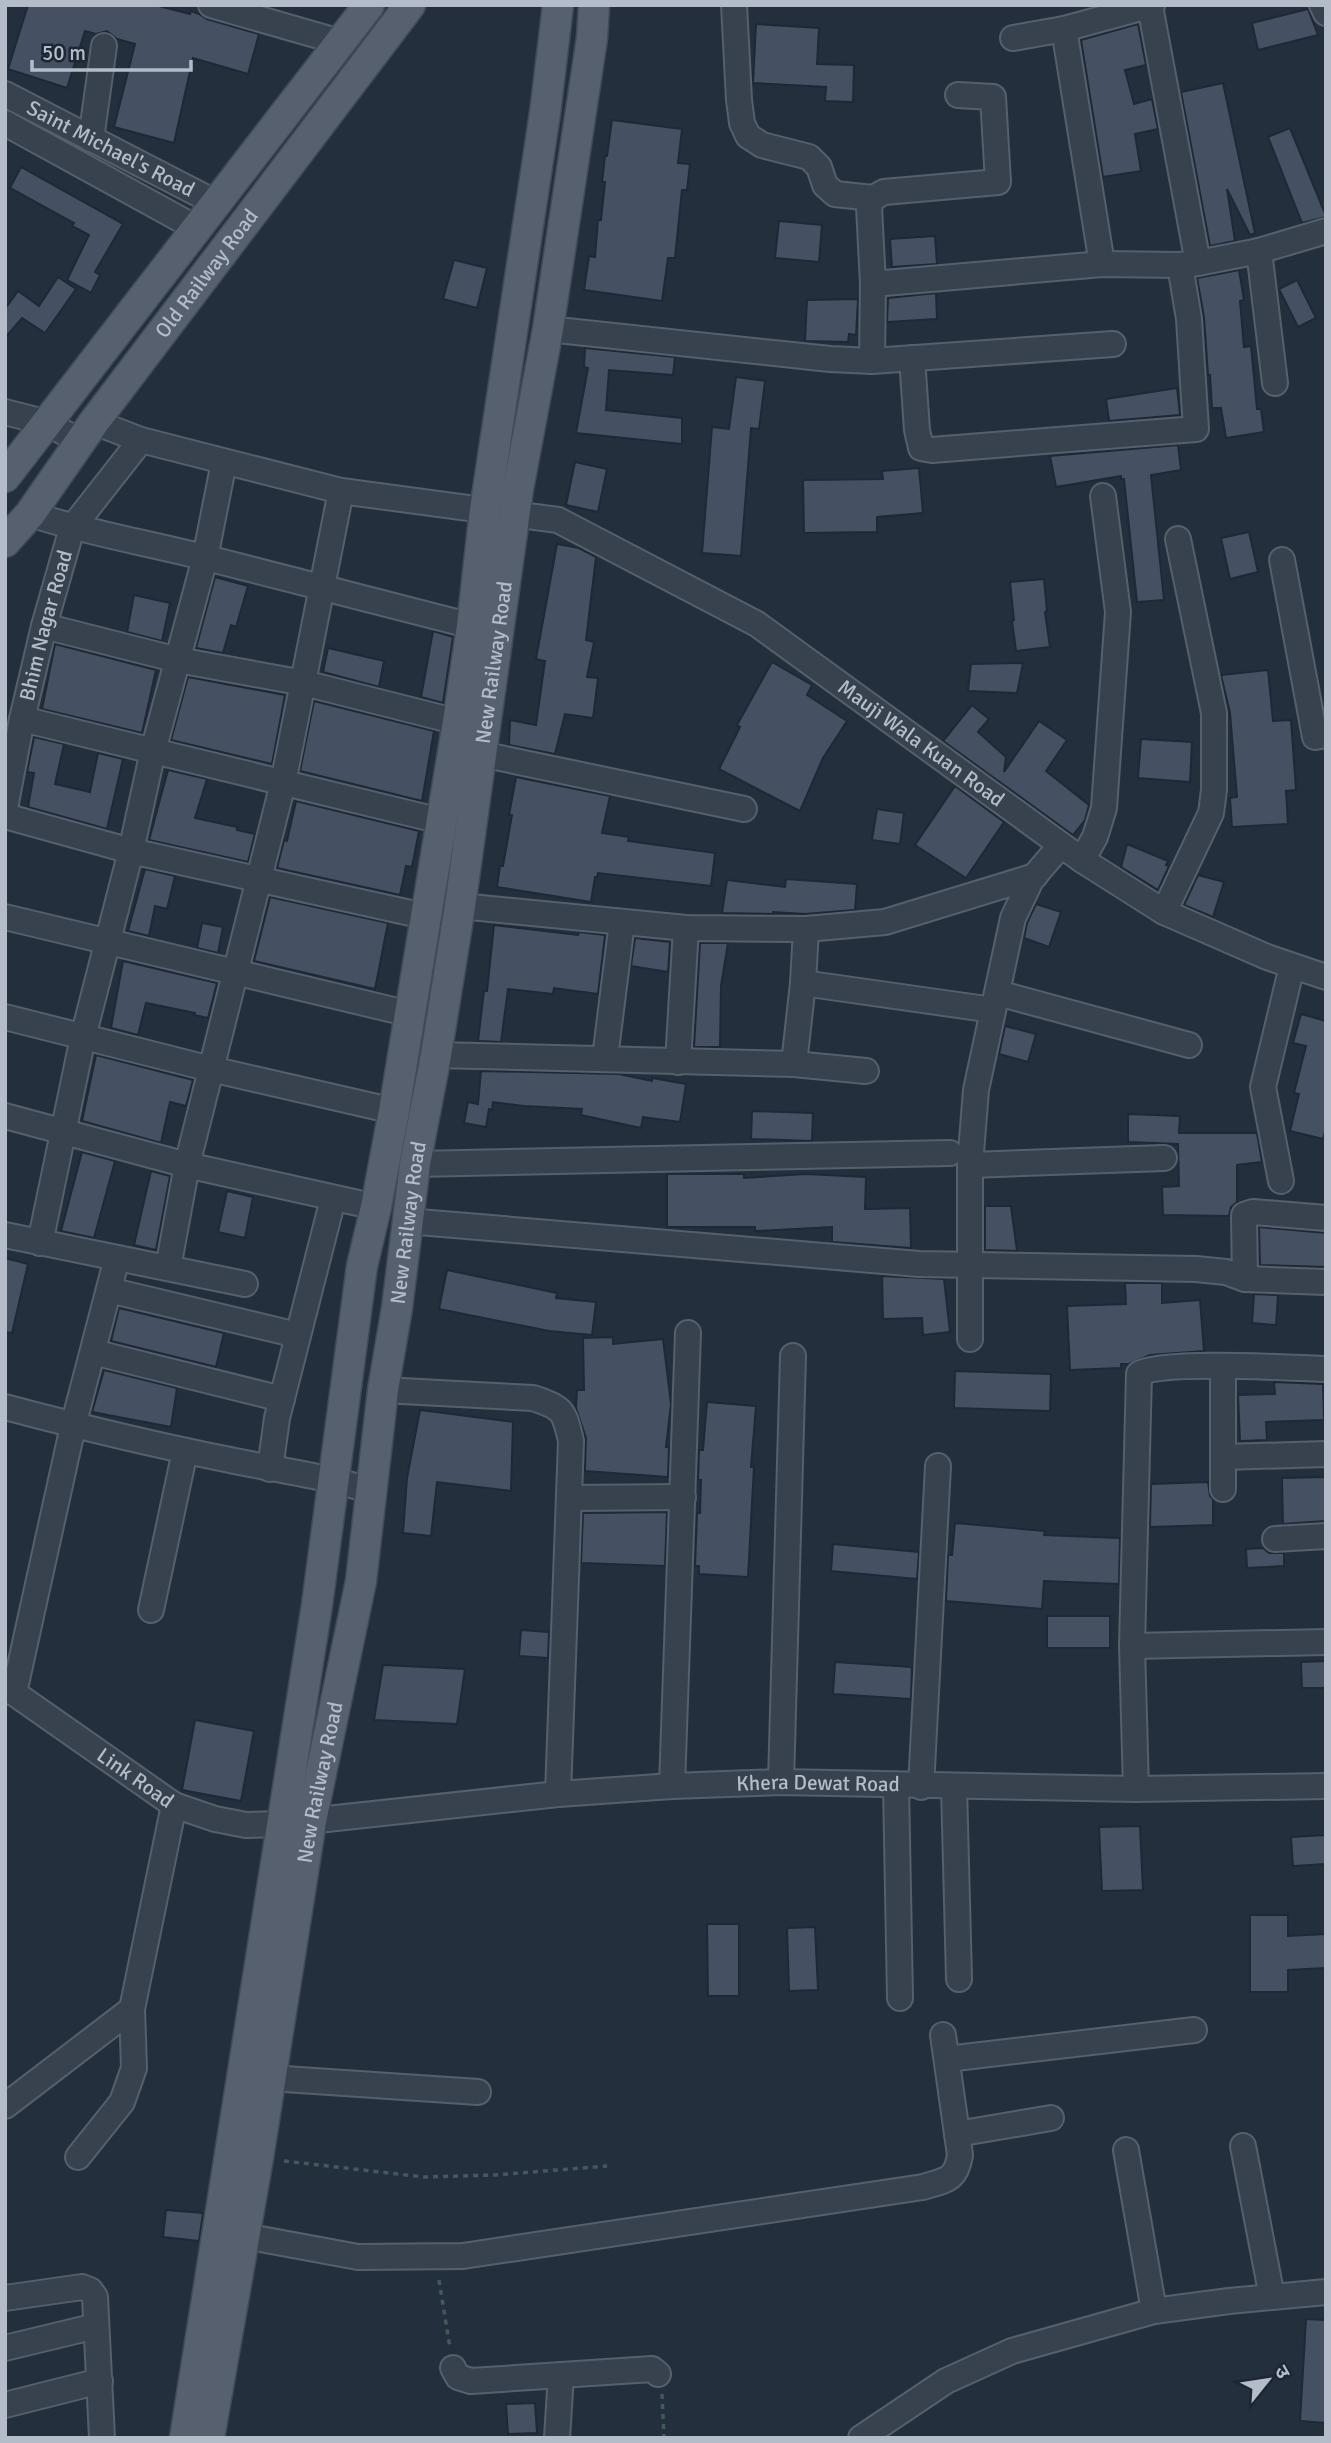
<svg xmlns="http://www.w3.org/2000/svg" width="1331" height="2443" font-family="Signika,'Noto Sans Devanagari',sans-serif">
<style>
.building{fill:#455162;stroke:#1f2835;stroke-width:2}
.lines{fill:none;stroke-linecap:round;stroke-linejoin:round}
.minor-casing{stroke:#565f6c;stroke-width:28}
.major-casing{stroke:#414a57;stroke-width:33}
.path{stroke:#44595c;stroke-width:3.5;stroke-dasharray:5 5;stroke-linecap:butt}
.minor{stroke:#38414e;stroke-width:24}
.major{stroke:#56606e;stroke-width:30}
.labels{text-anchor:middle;stroke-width:5;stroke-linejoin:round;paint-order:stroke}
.street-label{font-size:21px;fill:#b4bcc9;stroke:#1d2633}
</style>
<rect width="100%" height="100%" fill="#242f3e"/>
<g class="building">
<path d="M28,5H155L190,14L191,11L199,14L207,19L259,34L248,74L193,58L174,143L114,127L135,44L117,39L107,31L96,34L85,31L67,88L8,69Z"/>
<path d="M1308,9L1318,35L1258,50L1252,23Z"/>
<path d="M756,24L819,28L817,64L854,65L853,102L825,101L826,87L753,83Z"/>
<path d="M1138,24L1146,65L1125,70L1134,104L1152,99L1158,129L1135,134L1141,171L1103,177L1081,40Z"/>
<path d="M1223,83L1255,233L1250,235L1227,189L1235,241L1210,246L1181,92Z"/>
<path d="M612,120L682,129L678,163L690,164L687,190H682L675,258H668L662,301L584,290L589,256L595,257L598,220H601L605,182H602L605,156H607Z"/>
<path d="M1290,128L1326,216V217L1302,223L1268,137Z"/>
<path d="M21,167L123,224L95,272L100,275L91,293L67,280L89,235L72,226L74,223L10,188Z"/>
<path d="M779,221L822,225L819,262L775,258Z"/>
<path d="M935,236L937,264L892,267L890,239Z"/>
<path d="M454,260L487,268L477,308L443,299Z"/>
<path d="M1239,270L1244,300L1240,301L1244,347L1251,346L1257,409H1261L1264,432L1226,438L1221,408H1212L1210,375H1208L1204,317L1197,278Z"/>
<path d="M58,277L76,289L45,333L22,318L5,338V309L18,291L39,306Z"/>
<path d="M1297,280L1316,318L1298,327L1279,289Z"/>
<path d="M936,293L937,319L887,322L888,298Z"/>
<path d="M858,299L856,335L849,334L848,342L805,341L807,300Z"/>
<path d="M585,348L675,357L673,375L609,370L606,410L682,418V444L576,433L588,368L584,367Z"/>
<path d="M736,377L765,381L759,429L751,428L741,556L702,553L712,427L729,429Z"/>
<path d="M1177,388L1180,415L1109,421L1106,399Z"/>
<path d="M1178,445L1181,470L1151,475L1164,600L1137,602L1124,479H1121V476L1056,487L1050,456Z"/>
<path d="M575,462L607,469L598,512L566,505Z"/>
<path d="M919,468L923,513L877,517V532L804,533L803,480L883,479L882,471Z"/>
<path d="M1249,532L1258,572L1230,579L1221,538Z"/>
<path d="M557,544L579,548L596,557L586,640L594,642L587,677L598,678L593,718L565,714L555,754L509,745L510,720L536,725L545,661L536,659Z"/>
<path d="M215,577L248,586L236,627L231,625L223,653L196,648Z"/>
<path d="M1044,579L1047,611L1045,612L1050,647L1016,651L1012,621L1014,620L1010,582Z"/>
<path d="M134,595L170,603L162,641L127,632Z"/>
<path d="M433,631L453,637L443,703L421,697Z"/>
<path d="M55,644L156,670L142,733L42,709Z"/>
<path d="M328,648L384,661L379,687L323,672Z"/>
<path d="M772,662L812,685L807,695L847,721L823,758L800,811L719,769L740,727L737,725Z"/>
<path d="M1023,663L1017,693L968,691L971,664Z"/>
<path d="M1268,670L1273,721L1291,720L1296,790L1286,791L1288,824L1232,827L1230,798L1237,797L1230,713L1221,675Z"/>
<path d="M188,677L285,695L272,764L171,740Z"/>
<path d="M314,701L434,731L422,801L300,771Z"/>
<path d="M972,705L989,719L978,732L1006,757L1004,772L1039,721L1067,740L1046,771L1089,805L1085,820L1073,835L943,741Z"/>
<path d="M34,737L64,744L55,784L90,792L98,753L123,759L107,829L28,807L34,773L27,772Z"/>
<path d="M1141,739L1192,742L1190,782L1138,778Z"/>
<path d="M168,770L207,779L195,818L237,827V830L255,834L248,862L149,840Z"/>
<path d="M516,777L610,796L602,833L629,837L628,841L715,853L711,886L598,873L597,877H595L591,902L497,887L500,866H503L512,815H509Z"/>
<path d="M955,786L1004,822L966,878L915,845Z"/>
<path d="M296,801L419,831L412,867L406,866L400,895L277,868L284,840L287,841Z"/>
<path d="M877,809L904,813L900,844L872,840Z"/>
<path d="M1127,844L1168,861L1166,865L1169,866L1158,890L1121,867Z"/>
<path d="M145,869L175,876L167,909L155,906L149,936L128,931Z"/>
<path d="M1198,875L1224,882L1213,917L1184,905Z"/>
<path d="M786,879L857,884L855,910L805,914L773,912V914L722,913L727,880L785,887Z"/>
<path d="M270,897L388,923L375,989L254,961Z"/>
<path d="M1036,904L1061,912L1049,947L1024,938L1027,923Z"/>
<path d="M202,923L223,927L218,953L197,948Z"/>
<path d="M494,925L578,935L579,932L605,935L598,994L554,988L553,994L508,989L501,1042L478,1041L484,991H487Z"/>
<path d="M635,938L670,942L668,972L631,966Z"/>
<path d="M700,943H728L721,986L720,1047H694Z"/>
<path d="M123,961L217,983L208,1018L194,1015L195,1013L146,1003L138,1035L111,1028Z"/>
<path d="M1301,1014L1326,1021V1128L1323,1139L1290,1131L1299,1094L1294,1093L1306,1046L1293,1043Z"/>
<path d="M1005,1026L1036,1034L1028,1062L999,1054Z"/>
<path d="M96,1055L193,1080L186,1106L170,1102L161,1143L82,1121Z"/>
<path d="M481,1071L619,1074L652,1081V1078L686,1084L680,1122L643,1117L641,1128L581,1115L582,1109L524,1106L493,1102L492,1110L489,1109L486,1127L464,1123L468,1102L478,1104Z"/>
<path d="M752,1111L813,1113L812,1141L751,1139Z"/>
<path d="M1128,1114L1180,1116L1179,1133H1257L1262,1162L1237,1165V1202L1231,1207L1229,1216L1163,1215L1162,1187L1179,1186L1178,1144L1128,1142Z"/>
<path d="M82,1152L115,1161L94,1238L61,1231Z"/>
<path d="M151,1171L170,1176L156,1250L134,1245Z"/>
<path d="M667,1174H744V1178L806,1174L866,1177L865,1209L910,1208L911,1248L832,1242V1227L755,1231V1227H667Z"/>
<path d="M227,1191L253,1197L245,1238L218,1232Z"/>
<path d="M985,1206H1011L1017,1251L985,1250Z"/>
<path d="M1259,1227L1326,1233V1267L1260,1265Z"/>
<path d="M5,1258L28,1264L12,1333L5,1332Z"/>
<path d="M447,1270L557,1293L556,1298L596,1302L592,1335L549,1331L439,1309Z"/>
<path d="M882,1276L944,1279L950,1332L923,1335L922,1318L883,1319Z"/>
<path d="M1125,1283H1162V1303L1200,1300L1204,1351L1150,1355L1129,1364H1121V1368L1070,1370L1067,1306L1126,1304Z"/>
<path d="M1254,1294L1278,1295L1276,1325L1252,1323Z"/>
<path d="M119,1308L224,1333L216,1367L111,1341Z"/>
<path d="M613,1337V1344L663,1339L671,1404L666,1447H669L668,1477L585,1471L586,1438L576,1408L577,1390H584L583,1338Z"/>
<path d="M104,1370L177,1388L171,1427L92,1412Z"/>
<path d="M955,1371L1051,1374L1050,1411L954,1408Z"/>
<path d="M1274,1382L1323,1384L1324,1420L1266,1422L1267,1440L1240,1441L1238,1395L1275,1394Z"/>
<path d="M707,1402L756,1406L751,1467H754L748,1577L699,1574V1566H695L697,1513H700L701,1480H698L699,1450H703Z"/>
<path d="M420,1410L513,1422L511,1491L437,1482L431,1536L403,1533L407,1478Z"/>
<path d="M1326,1477V1521L1283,1524L1282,1478Z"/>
<path d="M1208,1482L1210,1496L1213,1499V1525L1150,1527L1151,1484Z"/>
<path d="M667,1512L665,1566L581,1563L583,1513Z"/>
<path d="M955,1523L1045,1531L1044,1535L1120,1538L1119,1584L1044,1581L1042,1609L946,1601L948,1555H952Z"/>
<path d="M833,1544L919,1552L917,1579L831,1571Z"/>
<path d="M1263,1548L1269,1553H1284V1566L1247,1568L1246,1549Z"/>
<rect x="1047" y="1616" width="63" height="32"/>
<path d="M521,1630L549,1632L548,1658L519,1656Z"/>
<path d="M1326,1661V1688H1302L1301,1662Z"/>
<path d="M835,1662L912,1667L911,1699L833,1694Z"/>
<path d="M383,1665L465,1669L457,1724L374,1720Z"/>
<path d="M195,1720L254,1731L241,1801L182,1790Z"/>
<path d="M1140,1826L1143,1890L1102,1891L1099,1827Z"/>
<path d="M1326,1835V1864L1293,1866L1291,1837Z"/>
<path d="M1250,1915H1288V1936L1326,1934V1968L1288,1970V1992H1250Z"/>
<path d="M707,1924H739V1996H708Z"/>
<path d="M815,1927L818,1990L789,1991L787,1928Z"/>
<path d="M166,2210L203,2213L199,2241L163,2237Z"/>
<path d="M1306,2319L1326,2320V2423L1300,2421Z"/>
<path d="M535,2403L537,2433L508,2434L506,2404Z"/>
</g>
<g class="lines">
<g class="minor-casing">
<g id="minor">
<path d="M211,5L340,42"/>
<path d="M734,5L739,100L742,123L748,136L762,145L809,157L819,167L825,185L835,194L873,198"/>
<path d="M1322,5L1326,13"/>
<path d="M1150,6L1198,263"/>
<path d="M1064,29L1102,264"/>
<path d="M1013,38L1064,29L1152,5"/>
<path id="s1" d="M5,94L216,203"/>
<path d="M5,123L196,228"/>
<path d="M91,139L104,46"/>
<path d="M1259,251L1275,383"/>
<path d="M873,284L1102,264L1180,265L1198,263L1259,251L1326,231"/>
<path d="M548,329L830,359L872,361L1113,344"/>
<path d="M912,358L917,430L921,448L932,450L1196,429L1189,319L1180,265"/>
<path d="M872,361L873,284L869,207L873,198L884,192L998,182L993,97L958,95"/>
<path d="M5,412L48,423L80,442"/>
<path id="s2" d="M94,422L141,440L341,491L558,520L757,624L1082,860L1164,912L1267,957L1326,977"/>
<path d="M30,514C88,533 148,543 207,558C296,581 384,604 472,626"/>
<path d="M1282,560L1315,737L1326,735"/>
<path d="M44,626L178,660L304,683L458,722"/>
<path d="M22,719L441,821"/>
<path d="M481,754L744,809"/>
<path id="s3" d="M5,808L22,719L44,626L72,528L141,440"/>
<path d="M5,816L131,851L424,916"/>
<path d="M1082,860L1095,837L1104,808L1118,612L1103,496"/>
<path d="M460,906L686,928L806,929L885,922L1035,876"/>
<path d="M1164,912L1211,813L1214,790V713L1178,539"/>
<path d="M5,917L410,1014"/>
<path d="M803,983L993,1010"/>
<path d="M998,993L1189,1045"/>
<path d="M5,1017L211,1069L394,1111"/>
<path d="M436,1055L794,1064L866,1071"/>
<path d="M605,1058L622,922"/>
<path d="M678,1062L686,928"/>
<path d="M794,1064L803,983L806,929"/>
<path d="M5,1116L187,1165L376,1207"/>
<path d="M415,1164L950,1153"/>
<path d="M970,1165L1164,1158"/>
<path d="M1281,1181L1263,1087L1292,966"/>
<path d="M407,1221L919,1264L1196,1269L1226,1272L1245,1279L1244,1215L1253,1212L1326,1218"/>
<path d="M5,1235L245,1284"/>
<path d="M40,1243L83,1037L131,851L153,751L205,558L224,462"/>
<path d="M168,1268L187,1165L283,783L341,491"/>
<path d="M1245,1279L1326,1282"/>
<path d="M109,1290L297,1335"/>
<path d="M970,1339V1165L976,1090L1013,918L1031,880L1061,845"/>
<path d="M93,1352L282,1399"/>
<path d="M383,1390L533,1398C563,1408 564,1410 571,1441L558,1794"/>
<path d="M5,1407C80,1427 155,1445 230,1460C278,1470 325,1476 372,1491"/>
<path d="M1223,1457L1326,1454"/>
<path d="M270,1469L277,1418L333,1199"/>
<path d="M1223,1489V1366"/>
<path d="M569,1498L683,1497"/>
<path d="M1275,1539L1326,1536"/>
<path d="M151,1610L185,1451"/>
<path d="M1132,1646L1326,1642"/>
<path id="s4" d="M5,1689L14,1693L174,1805L215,1819L246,1825L281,1824L558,1794L672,1786L781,1782L1136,1789L1326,1786"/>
<path d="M14,1693L73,1426L117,1258"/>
<path d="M781,1782L793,1356"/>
<path d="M896,1785L900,1998"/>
<path d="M672,1786L688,1333"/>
<path d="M954,1786L959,1979"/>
<path d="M921,1787L938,1466"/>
<path d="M1136,1789L1132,1646L1139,1374C1160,1360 1294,1368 1326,1369"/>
<path d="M947,2059L1194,2030"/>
<path d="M270,2078L478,2092"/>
<path d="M5,2106L132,2009"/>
<path d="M957,2134L1051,2118"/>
<path d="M1243,2146L1272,2297"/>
<path d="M1126,2150L1154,2311"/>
<path d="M78,2157L122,2102L134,2068L132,2009L174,1805"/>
<path d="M244,2236L358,2257L463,2256L923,2187C945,2180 956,2181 960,2155L943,2035"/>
<path d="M5,2298L82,2287L90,2290L95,2297L102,2438"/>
<path d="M5,2348L96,2326"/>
<path d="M453,2368L458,2377L471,2381L652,2369L658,2374"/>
<path d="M5,2405L100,2381"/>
<path d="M557,2438L561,2375"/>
<path d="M861,2438L946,2381L1012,2351L1154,2311L1229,2301L1326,2292"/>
</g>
</g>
<g class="major-casing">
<g id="major">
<path d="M5,477L369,5"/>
<path id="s5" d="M5,542L30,514L94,422L410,5"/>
<path d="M185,2438L317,1605L362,1266L376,1207L394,1111L458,722L472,626L485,510L545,113L558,5"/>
<path id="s6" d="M209,2438L258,2158L311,1821L361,1581L383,1390L397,1308L415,1164L436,1055L460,906L518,489L548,329L592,38L594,5"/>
</g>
</g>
<g class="path">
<path d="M284,2161L424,2177L494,2175L607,2166"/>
<path d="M439,2280L450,2348"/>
<path d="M662,2394L664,2438"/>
</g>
<use href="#minor" class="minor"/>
<use href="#major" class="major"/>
</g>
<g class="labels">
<g class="street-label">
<text dy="7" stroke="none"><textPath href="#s1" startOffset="119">Saint Michael's Road</textPath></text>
<text dy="7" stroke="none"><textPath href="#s5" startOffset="336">Old Railway Road</textPath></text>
<text dy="7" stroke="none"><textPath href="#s3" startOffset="187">Bhim Nagar Road</textPath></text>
<text dy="7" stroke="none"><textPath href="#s6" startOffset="1799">New Railway Road</textPath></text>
<text dy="7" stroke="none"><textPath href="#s2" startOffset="903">Mauji Wala Kuan Road</textPath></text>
<text dy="7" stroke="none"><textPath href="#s6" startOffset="1232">New Railway Road</textPath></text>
<text dy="7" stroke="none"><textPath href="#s4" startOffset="158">Link Road</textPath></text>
<text dy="7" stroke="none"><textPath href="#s6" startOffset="665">New Railway Road</textPath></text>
<text dy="7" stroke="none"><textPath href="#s4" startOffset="854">Khera Dewat Road</textPath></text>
</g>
</g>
<rect width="1331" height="2443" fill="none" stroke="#b4bcc9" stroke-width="14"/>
<g transform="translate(1268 2380) rotate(60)" stroke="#1d2633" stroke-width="5" paint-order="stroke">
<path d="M0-5L12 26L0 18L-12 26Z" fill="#b4bcc9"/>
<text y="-10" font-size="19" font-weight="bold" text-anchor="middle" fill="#b4bcc9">उ</text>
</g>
<path d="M32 60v10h159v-10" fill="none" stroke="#b4bcc9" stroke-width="3.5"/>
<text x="42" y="60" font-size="21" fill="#b4bcc9" stroke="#1d2633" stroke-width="5" paint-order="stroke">50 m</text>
</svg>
